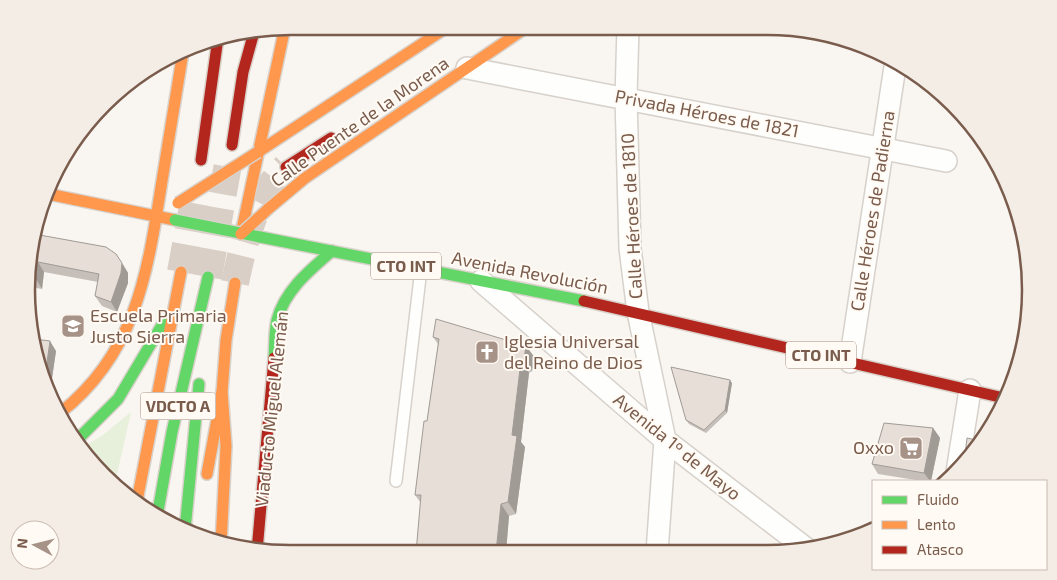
<svg xmlns="http://www.w3.org/2000/svg" width="1057" height="580" font-family="'Exo 2',sans-serif">
<style>
.green{fill:#e7f0db}
.lines{fill:none;stroke-linecap:round;stroke-linejoin:round}
.secondary-tunnel{stroke:#d9cfc7;stroke-width:28;stroke-dasharray:28 14;stroke-linecap:butt}
.highway-tunnel{stroke:#d9cfc7;stroke-width:28;stroke-dasharray:28 14;stroke-linecap:butt}
.lane-casing{stroke:#d7d1cb;stroke-width:14}
.street-casing{stroke:#d7d1cb;stroke-width:24}
.fast-casing{stroke:#d9d2cb;stroke-width:14}
.slow-casing{stroke:#d9d2cb;stroke-width:14}
.jam-casing{stroke:#d9d2cb;stroke-width:14}
.lane{stroke:#fefefd;stroke-width:11}
.street{stroke:#fefefd;stroke-width:21}
.fast{stroke:#63d668;stroke-width:11}
.slow{stroke:#ff974d;stroke-width:11}
.jam{stroke:#b3261e;stroke-width:11}
.fast-bridge-casing{stroke:#d9d2cb;stroke-width:14;stroke-linecap:butt}
.slow-bridge-casing{stroke:#d9d2cb;stroke-width:14;stroke-linecap:butt}
.fast-bridge{stroke:#63d668;stroke-width:11}
.slow-bridge{stroke:#ff974d;stroke-width:11}
.wall{fill:#c6bfb9}
.shaded-wall{fill:#a19b96}
.building{fill:#e6ded7;stroke:#a19b96}
.labels{text-anchor:middle;stroke-width:4;stroke-linejoin:round;paint-order:stroke}
.shield{fill:#fffaf3;stroke:#a28b7f;stroke-width:1}
.shield-label{font-size:16px;font-weight:bold;fill:#7a5c4d}
.street-label{font-size:18px;fill:#7a5c4d;stroke:#fffaf3}
.poi-label{font-size:18px;fill:#7a5c4d;stroke:#fffaf3;text-anchor:start}
.rim{fill:none;stroke:#7a5c4d;stroke-width:2.5}
</style>
<rect width="100%" height="100%" fill="#f9f5f0"/>
<path class="green" d="M131,412L115,483L92,464L82,448L103,435Z"/>
<g class="lines">
<path class="secondary-tunnel" d="M235,283C244,240 254,199 286,167"/>
<g class="highway-tunnel">
<path d="M181,272L194,201"/>
<path d="M208,277L230,153"/>
</g>
<g class="lane-casing">
<path id="lane" d="M396,481L421,269"/>
</g>
<g class="street-casing">
<g id="street">
<path d="M628,27L626,97L630,248L638,312L665,440L657,552"/>
<path d="M467,68L946,161"/>
<path d="M481,281L665,440L808,550"/>
<path d="M850,362L896,60"/>
<path d="M957,472L970,390"/>
</g>
</g>
<g class="fast-casing">
<g id="fast">
<path d="M260,237L584,301"/>
<path d="M274,358C275,346 274,332 277,320C285,290 310,270 332,251"/>
<path d="M77,440L118,399L165,320"/>
<path d="M157,517L172,432L208,277"/>
<path d="M185,530L199,384"/>
</g>
</g>
<g class="slow-casing">
<g id="slow">
<path d="M258,152L449,26"/>
<path d="M48,194L175,220"/>
<path d="M268,209L305,178L527,27"/>
<path d="M241,234L285,27"/>
<path d="M60,413C135,354 147,276 161,187C168,142 176,97 183,52"/>
<path d="M207,474L222,392"/>
<path d="M137,501L181,272"/>
<path d="M221,544L226,446L222,392L226,340L235,283"/>
</g>
</g>
<g class="jam-casing">
<g id="jam">
<path d="M232,145L243,72L254,32"/>
<path d="M201,160L218,38"/>
<path d="M286,167L331,138"/>
<path d="M584,301L1004,398"/>
<path d="M257,551L274,358"/>
</g>
</g>
<use href="#lane" class="lane"/>
<use href="#street" class="street"/>
<use href="#fast" class="fast"/>
<use href="#slow" class="slow"/>
<use href="#jam" class="jam"/>
<g class="fast-bridge-casing">
<path id="fast-bridge" d="M175,220L260,237"/>
</g>
<g class="slow-bridge-casing">
<g id="slow-bridge">
<path d="M178,203L258,152"/>
<path d="M241,234L268,209"/>
</g>
</g>
<use href="#fast-bridge" class="fast-bridge"/>
<use href="#slow-bridge" class="slow-bridge"/>
</g>
<g class="wall">
<path d="M34,234L123,264L128,273V283L117,312L102,306L95,296L98,282L44,272L42,289L31,287L27,308Z"/>
<path d="M433,337L526,346L535,358L532,371L529,373L521,442L525,447L516,514L509,516L506,552L416,553L421,503L415,495L427,421L438,344Z"/>
<path d="M34,339L56,351L51,385L46,384L45,387Z"/>
<path d="M732,383L727,413L706,433L689,424L686,420Z"/>
<path d="M933,428L940,438L931,481H922L878,474L872,464Z"/>
</g>
<g class="shaded-wall">
<path d="M116,254L128,273V283L117,312L111,302Z"/>
<path d="M38,262L44,272L42,289L36,279Z"/>
<path d="M29,284L31,287L28,311L27,308Z"/>
<path d="M50,341L56,351L51,385L45,376Z"/>
<path d="M526,346L535,358L532,371L524,359Z"/>
<path d="M521,361L529,373L521,442L525,447L516,514L508,502L512,435Z"/>
<path d="M730,380L732,383L727,413L725,410Z"/>
<path d="M933,428L940,438L931,481H930L924,473Z"/>
<path d="M501,504L509,516L506,552H496Z"/>
</g>
<g class="building">
<path d="M34,234L106,247L116,254L122,263L121,273L111,302L95,296L99,274L38,262L36,279L30,278Z"/>
<path d="M436,319L526,346L524,359L521,361L512,435L517,436L508,502L501,504L496,552L416,553L421,495H415L424,421H427L439,339L433,337Z"/>
<path d="M34,339L50,341L45,376L43,375Z"/>
<path d="M671,367L730,380L725,410L704,430L686,420Z"/>
<path d="M884,423L933,428L924,473L872,464Z"/>
<path d="M967,438L981,441L964,463Z"/>
</g>
<defs>
<g id="school-square" transform="scale(1.25)"><rect x="-9" y="-9" width="18" height="18" rx="4" fill="#a69286" stroke="#fffaf3"/><path d="M0-5L7-2L0 1L-7-2ZM-4 1L0 2.5L4 1V4Q0 6-4 4Z" fill="#fff"/></g>
<g id="church-square" transform="scale(1.25)"><rect x="-9" y="-9" width="18" height="18" rx="4" fill="#a69286" stroke="#fffaf3"/><path d="M-1.2-6h2.4v3.5h3.3v2.4h-3.3V6h-2.4V-.1h-3.3v-2.4h3.3Z" fill="#fff"/></g>
<g id="supermarket-square" transform="scale(1.25)"><rect x="-9" y="-9" width="18" height="18" rx="4" fill="#a69286" stroke="#fffaf3"/><path d="M-6-5.5h2.5l.6 2H6L4.5 2H-2.5L-4.4-4H-6ZM-1.5 3.2a1.3 1.3 0 1 0 .1 0ZM3 3.2a1.3 1.3 0 1 0 .1 0Z" fill="#fff"/></g>
</defs>
<g fill-rule="evenodd">
<use href="#school-square" x="73" y="326"/>
<use href="#church-square" x="487" y="352"/>
<use href="#supermarket-square" x="911" y="448"/>
</g>
<g class="labels">
<g class="shield">
<rect x="371" y="252.5" width="70" height="27" rx="4"/>
<rect x="786" y="341.5" width="70" height="27" rx="4"/>
<rect x="140.5" y="392.5" width="75" height="27" rx="4"/>
</g>
<g class="shield-label">
<text x="406" y="272">CTO INT</text>
<text x="821" y="361">CTO INT</text>
<text x="178" y="412">VDCTO A</text>
</g>
<g class="street-label">
<text transform="translate(707 114) rotate(11)" y="6">Privada Héroes de 1821</text>
<text transform="translate(360 122) rotate(-35)" y="6">Calle Puente de la Morena</text>
<text transform="translate(873 211) rotate(-81)" y="6">Calle Héroes de Padierna</text>
<text transform="translate(632 216) rotate(-93)" y="6">Calle Héroes de 1810</text>
<text transform="translate(530 273) rotate(11)" y="6">Avenida Revolución</text>
<text transform="translate(272 409) rotate(-84)" y="6">Viaducto Miguel Alemán</text>
<text transform="translate(677 447) rotate(39)" y="6">Avenida 1º de Mayo</text>
</g>
<g class="poi-label">
<text x="90" y="322">Escuela Primaria<tspan x="90" dy="21">Justo Sierra</tspan></text>
<text x="504" y="348">Iglesia Universal<tspan x="504" dy="21">del Reino de Dios</tspan></text>
<text x="894" y="454" text-anchor="end">Oxxo</text>
</g>
</g>
<path d="M0 0H1057V580H0ZM290 35H767A255 255 0 0 1 1022 290V290A255 255 0 0 1 767 545H290A255 255 0 0 1 35 290V290A255 255 0 0 1 290 35Z" fill="#f4ede6" fill-rule="evenodd"/>
<path class="rim" d="M290 35H767A255 255 0 0 1 1022 290V290A255 255 0 0 1 767 545H290A255 255 0 0 1 35 290V290A255 255 0 0 1 290 35Z"/>
<rect x="872" y="480" width="175" height="90" fill="#fffaf3" stroke="#cabbb1"/>
<rect x="882" y="496" width="25" height="8" fill="#63d668" stroke="#cabbb1"/>
<text x="917" y="505" font-size="15" fill="#7a5c4d">Fluido</text>
<rect x="882" y="521" width="25" height="8" fill="#ff974d" stroke="#cabbb1"/>
<text x="917" y="530" font-size="15" fill="#7a5c4d">Lento</text>
<rect x="882" y="546" width="25" height="8" fill="#b3261e" stroke="#cabbb1"/>
<text x="917" y="555" font-size="15" fill="#7a5c4d">Atasco</text>
<g transform="translate(35 545) rotate(277)"><circle r="24" fill="#fffaf3" stroke="#cabbb1"/>
<path d="M0-4L9 19L0 12L-9 19Z" fill="#a69286"/>
<text y="-8" font-size="14" font-weight="bold" text-anchor="middle" fill="#7a5c4d">N</text>
</g>
</svg>
